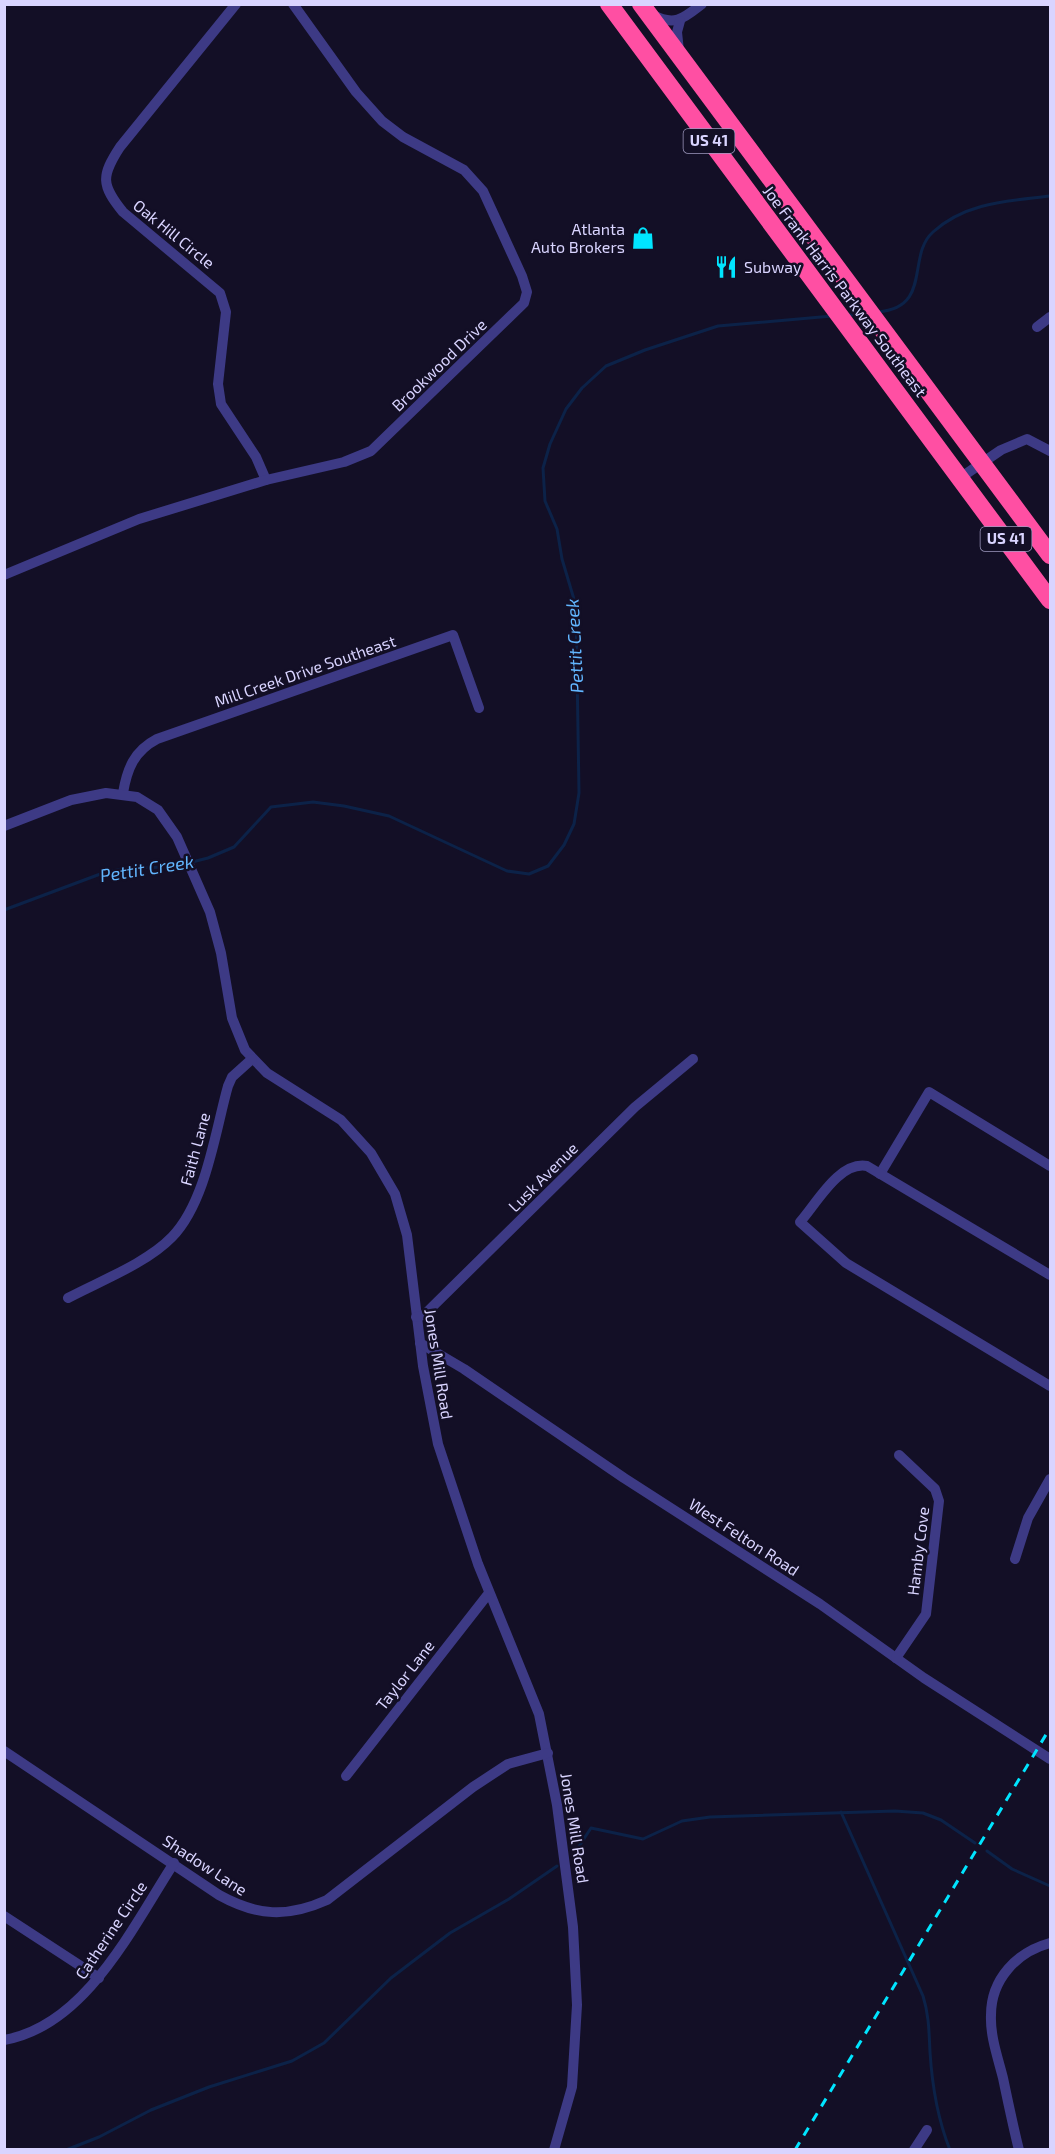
<svg xmlns="http://www.w3.org/2000/svg" width="1055" height="2154" font-family="'Exo 2',sans-serif">
<style>
.lines{fill:none;stroke-linecap:round;stroke-linejoin:round}
.stream{stroke:#0c2248;stroke-width:3}
.street{stroke:#3d3a85;stroke-width:10}
.highway{stroke:#ff4fa3;stroke-width:18}
.rail{stroke:#00e5ff;stroke-width:3;stroke-dasharray:9 8;stroke-linecap:butt}
.labels{text-anchor:middle;stroke-width:5;stroke-linejoin:round;paint-order:stroke}
.shield{fill:#130f26;stroke:#9e99be;stroke-width:1.5}
.shield-label{font-size:15px;font-weight:bold;fill:#d9d4ff}
.poi-label{font-size:16px;fill:#d9d4ff;stroke:#130f26;text-anchor:end}
.street-label{font-size:16px;fill:#d9d4ff;stroke:#130f26}
.water-label{font-size:18px;font-style:italic;fill:#62b6ff;stroke:#130f26}
</style>
<rect width="100%" height="100%" fill="#130f26"/>
<g class="lines">
<g class="stream">
<path d="M878,312C933,307 906,256 933,232C966,202 1009,201 1050,196"/>
<path d="M848,315L862,314"/>
<path d="M4,910L103,873L126,868L172,867L208,858L234,847L271,807L313,802L344,806L389,816L507,871L529,874L548,866L564,845L574,824L579,793L576,606L562,559L557,529L545,501L543,468L550,444L566,409L582,388L606,366L645,350L718,326L832,316"/>
<path d="M841,1812L923,1996C929,2015 929,2032 930,2052C932,2084 938,2120 950,2150"/>
<path d="M576,1851L591,1828L643,1839L682,1821L710,1817L895,1811L923,1813L941,1820L975,1843"/>
<path d="M987,1851L1012,1869L1050,1886"/>
<path d="M66,2150L99,2137L151,2110L209,2087L292,2061L324,2043L391,1978L450,1933L509,1899L557,1866"/>
</g>
<g class="street">
<path d="M236,4L120,147C101,176 101,185 123,212L220,293L226,312L218,384L221,404L256,457L266,480"/>
<path d="M653,15C675,27 684,18 702,4"/>
<path d="M679,51L677,32L680,21"/>
<path d="M1037,327L1050,317"/>
<path d="M960,478L1001,450L1027,439L1050,451"/>
<path d="M4,575L139,519L266,480L344,462L371,451L524,303L527,292L522,276L483,191L464,170L403,137L382,121L356,92L293,4"/>
<path d="M123,793C127,769 134,751 157,739L453,635L479,708"/>
<path d="M4,826L71,800L106,793L137,797L158,810L177,837L210,912L221,953L232,1018L245,1050L267,1073L341,1120L371,1153L395,1194L407,1235L423,1366L438,1444L478,1564L539,1714L557,1805L573,1927L577,2005L572,2087L554,2150"/>
<path d="M880,1174L929,1092L1050,1166"/>
<path d="M1050,1275L867,1166C839,1161 817,1203 800,1222L846,1263L1050,1386"/>
<path d="M68,1298C100,1281 147,1263 172,1237C206,1202 215,1132 228,1086L232,1077L252,1059"/>
<path d="M416,1317L424,1315L635,1107L693,1059"/>
<path d="M420,1343L464,1369L624,1478L820,1604L924,1678L1050,1759"/>
<path d="M1015,1559L1028,1518L1050,1479"/>
<path d="M896,1658L926,1614L939,1501L935,1489L899,1455"/>
<path d="M4,1751L219,1895C257,1916 287,1918 327,1900L473,1787L508,1764L548,1753"/>
<path d="M346,1776L489,1593"/>
<path d="M4,1916L99,1978"/>
<path d="M4,2040C86,2026 133,1926 174,1863"/>
<path d="M914,2150L927,2130"/>
<path d="M1019,2150C1013,2126 1008,2102 1003,2078C998,2058 990,2036 991,2015C991,1979 1017,1952 1050,1943"/>
</g>
<g class="highway">
<path d="M609,4L1050,600"/>
<path d="M641,4L1050,555"/>
</g>
<path class="rail" d="M795,2150L1050,1728"/>
</g>
<defs>
<g id="shop-bare" transform="scale(1.8)"><path d="M-5-2.5h2.3a2.7 3.5 0 0 1 5.4 0H5L5.5 6h-11ZM-1.5-2.5h3a1.5 2.3 0 0 0-3 0Z" fill="#00e5ff" stroke="#130f26" stroke-width="2.5" paint-order="stroke"/></g>
<g id="restaurant-bare" transform="scale(1.8)"><path d="M-5-6h1v4h1v-4h1v4h1v-4h1v5L-1.5 .5V6h-2V.5L-5-1ZM5-6V6H3V1.5H1.5Q1.5-4 5-6Z" fill="#00e5ff" stroke="#130f26" stroke-width="2.5" paint-order="stroke"/></g>
</defs>
<g fill-rule="evenodd">
<use href="#shop-bare" x="643" y="238"/>
<use href="#restaurant-bare" x="726" y="267"/>
</g>
<g class="labels">
<g class="shield">
<rect x="683.5" y="129" width="51" height="24" rx="4.5"/>
<rect x="980.5" y="527" width="51" height="24" rx="4.5"/>
</g>
<g class="shield-label">
<text x="709" y="146">US 41</text>
<text x="1006" y="544">US 41</text>
</g>
<g class="poi-label">
<text x="625" y="235">Atlanta<tspan x="625" dy="18">Auto Brokers</tspan></text>
<text x="744" y="273" text-anchor="start">Subway</text>
</g>
<g class="street-label">
<text transform="translate(174 234) rotate(39)" y="6">Oak Hill Circle</text>
<text transform="translate(845 291) rotate(53)" y="6">Joe Frank Harris Parkway Southeast</text>
<text transform="translate(439 365) rotate(-44)" y="6">Brookwood Drive</text>
<text transform="translate(305 671) rotate(-19)" y="6">Mill Creek Drive Southeast</text>
<text transform="translate(195 1149) rotate(-75)" y="6">Faith Lane</text>
<text transform="translate(543 1177) rotate(-45)" y="6">Lusk Avenue</text>
<text transform="translate(439 1364) rotate(81)" y="6">Jones Mill Road</text>
<text transform="translate(744 1537) rotate(33)" y="6">West Felton Road</text>
<text transform="translate(918 1551) rotate(-83)" y="6">Hamby Cove</text>
<text transform="translate(405 1675) rotate(-52)" y="6">Taylor Lane</text>
<text transform="translate(575 1828) rotate(81)" y="6">Jones Mill Road</text>
<text transform="translate(205 1865) rotate(33)" y="6">Shadow Lane</text>
<text transform="translate(111 1930) rotate(-56)" y="6">Catherine Circle</text>
</g>
<g class="water-label">
<text transform="translate(575 646) rotate(-93)" y="6">Pettit Creek</text>
<text transform="translate(147 869) rotate(-9)" y="6">Pettit Creek</text>
</g>
</g>
<rect width="1055" height="2154" fill="none" stroke="#d9d4ff" stroke-width="12"/>
</svg>
